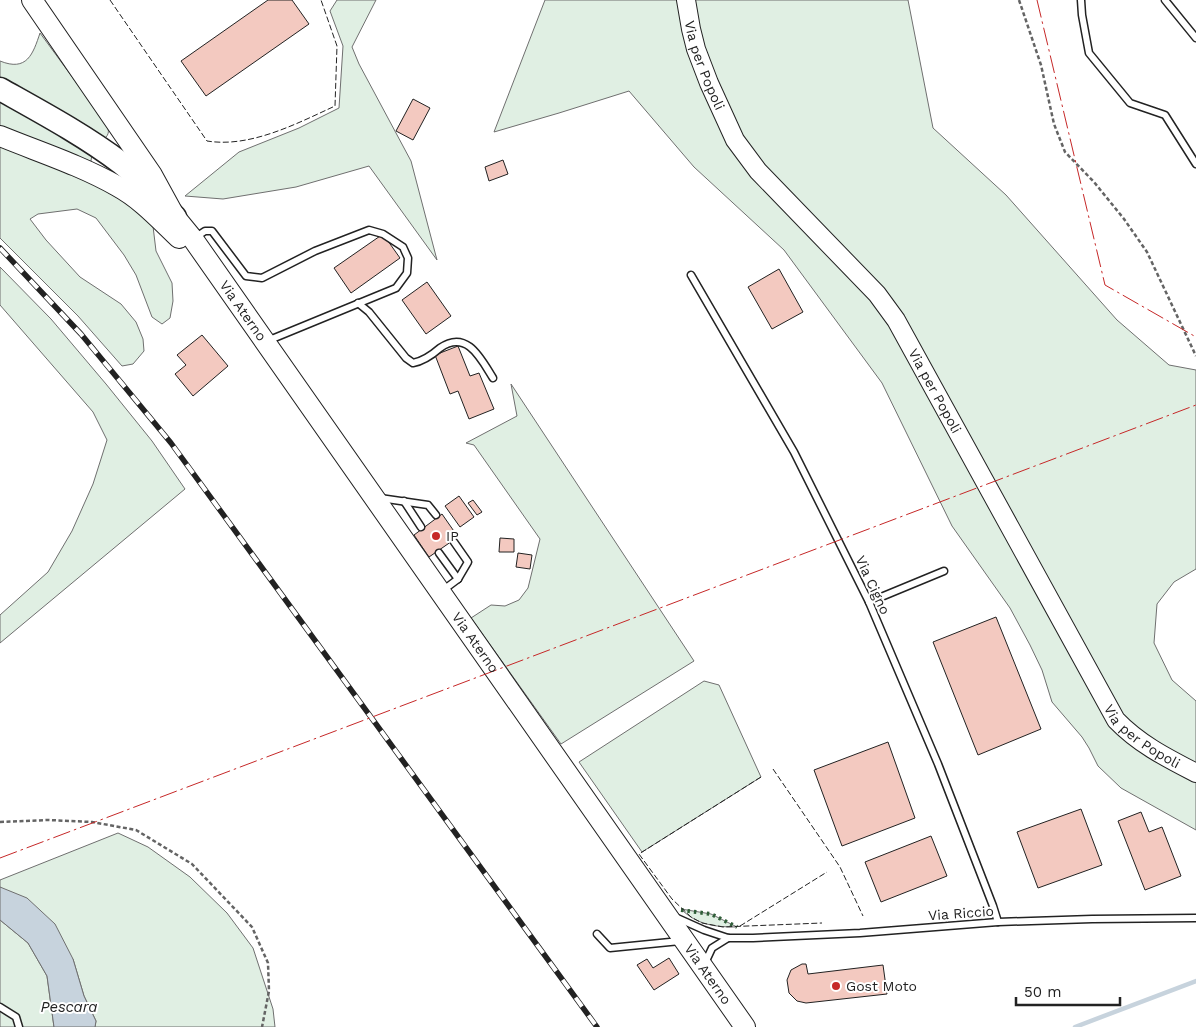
<svg xmlns="http://www.w3.org/2000/svg" width="1196" height="1027" font-family="'Work Sans',sans-serif">
<style>
.green{fill:#e0efe3;stroke:#6f6f6f}
.water{fill:#c7d3dd;stroke:#6f6f6f}
.lines{fill:none;stroke-linecap:round;stroke-linejoin:round}
.stream{stroke:#c7d3dd;stroke-width:4.5}
.building{fill:#f3c9c0;stroke:#222}
.lane-casing{stroke:#222;stroke-width:9}
.secondary-casing{stroke:#222;stroke-width:20}
.primary-casing{stroke:#222;stroke-width:22}
.highway-casing{stroke:#222;stroke-width:25}
.path{stroke:#646464;stroke-width:2.5;stroke-dasharray:4 2.5;stroke-linecap:butt}
.lane{stroke:#fff;stroke-width:6}
.secondary{stroke:#fff;stroke-width:18}
.primary{stroke:#fff;stroke-width:20}
.highway{stroke:#fff;stroke-width:22}
.rail-casing{stroke:#222;stroke-width:5.5}
.rail{stroke:#fff;stroke-width:4;stroke-dasharray:11;stroke-linecap:butt}
.hedge{stroke:#2f5e38;stroke-width:4;stroke-dasharray:2.5 4;stroke-linecap:butt}
.fence{stroke:#222;stroke-width:1;stroke-dasharray:6 2.5;stroke-linecap:butt}
.power{stroke:#c62828;stroke-width:1;stroke-dasharray:18 4 2.5 4;stroke-linecap:butt}
.poi-dot{fill:#c62828;stroke:#fff;stroke-width:2}
.labels{text-anchor:middle;stroke-width:4;stroke-linejoin:round;paint-order:stroke}
.street-label{font-size:14px;fill:#222;stroke:#fff}
.poi-label{font-size:14px;fill:#222;stroke:#fff;text-anchor:start}
.water-label{font-size:15px;font-style:italic;fill:#222;stroke:#fff}
</style>
<rect width="100%" height="100%" fill="#fff"/>
<g class="green">
<path d="M337,0H376L352,47L359,64L411,161L437,260L369,166L296,187L223,199L185,196L239,152L299,128L339,108L343,46L330,11Z"/>
<path d="M545,0H679L729,144L871,298L890,324L1090,690L1196,782V830L1121,788L1098,766L1089,748L1082,737L1052,702L1042,670L1030,645L1010,608L952,526L882,383L784,250L694,167L629,91L559,113L494,132Z"/>
<path d="M694,0H908L933,128L1006,195L1117,320L1169,365L1196,370V569L1174,582L1157,604L1154,643L1172,680L1196,701V765L1153,742L1122,716L939,381L764,166L742,137L716,80L703,46Z"/>
<path d="M40,33L106,123C109,130 110,134 104,139L0,79V61C27,72 33,54 40,33Z"/>
<path d="M0,100L92,154L91,161L84,164L0,127Z"/>
<path d="M0,140L61,165L152,218L156,251L172,283L173,301L170,318L162,324L152,317L136,275L124,255L96,218L77,209L38,214L30,219L46,240L80,277L121,304L136,322L143,339L144,351L133,364L122,366L78,316L0,238Z"/>
<path d="M0,267L51,319L106,384L152,441L185,489L0,643V615L48,572L72,531L93,484L107,440L93,412L0,305Z"/>
<path d="M511,384L694,661L561,744L471,618L491,605L505,606L519,600L528,588L540,539L474,445L466,443L517,416Z"/>
<path d="M704,681L719,685L761,777L642,852L579,762Z"/>
<path d="M118,833L148,847L190,877L227,913L253,948L273,1009L275,1027H95L96,1021L84,996L73,959L0,887V880Z"/>
<path d="M681,909L711,914L737,927C715,927 697,925 681,909Z"/>
<path d="M0,920L28,943L47,976L54,1027H0Z"/>
</g>
<path class="water" d="M0,887L27,898L55,924L73,959L84,996L96,1021L95,1027H54L47,976L28,943L0,920Z"/>
<g class="lines">
<path class="stream" d="M1075,1027L1196,981"/>
</g>
<g class="building">
<path d="M268,0H292L309,24L206,96L181,61Z"/>
<path d="M413,99L430,108L413,140L396,131Z"/>
<path d="M503,160L508,174L489,181L485,167Z"/>
<path d="M383,234L400,258L351,293L334,268Z"/>
<path d="M779,269L803,312L772,329L748,287Z"/>
<path d="M427,282L451,316L426,334L402,300Z"/>
<path d="M202,335L228,366L193,396L175,374L186,365L177,355Z"/>
<path d="M458,346L470,376L479,373L494,409L469,419L458,391L450,394L435,355Z"/>
<path d="M459,496L474,517L460,527L445,506Z"/>
<path d="M473,500L482,512L477,515L468,503Z"/>
<path d="M442,514L458,537L429,557L414,535Z"/>
<path d="M500,538L514,539V552H499Z"/>
<path d="M518,553L532,555L530,569L516,567Z"/>
<path d="M996,617L1041,729L978,755L933,642Z"/>
<path d="M888,742L915,818L842,846L814,770Z"/>
<path d="M1081,809L1102,865L1038,888L1017,832Z"/>
<path d="M1141,812L1149,832L1162,827L1181,876L1145,890L1118,821Z"/>
<path d="M931,836L947,876L881,902L865,862Z"/>
<path d="M669,958L679,974L654,990L637,965L647,959L653,968Z"/>
<path d="M802,964H806L808,974L883,965L887,994L806,1003L797,1001L789,993L787,980L791,970Z"/>
</g>
<g class="lines">
<g class="lane-casing">
<g id="lane">
<path d="M1081,0L1082,15L1089,53L1130,103L1165,115L1196,164"/>
<path d="M1165,0L1196,38"/>
<path d="M196,237L205,231H212L246,276L262,278L315,251L369,230L383,234L403,247L408,258L407,273L396,288L267,341"/>
<path d="M691,275L794,452L869,602L938,764L993,906L998,922"/>
<path d="M358,303L369,312L406,358L413,363C424,361 432,355 440,348C467,329 481,359 493,378"/>
<path d="M380,498L428,505L436,515"/>
<path d="M404,501L421,527"/>
<path d="M439,553L458,579"/>
<path d="M442,591L458,579L468,562L454,542"/>
<path d="M869,602L944,571"/>
<path d="M675,917L704,930L728,938H753L860,933L998,922L1092,919L1196,918"/>
<path d="M597,934L610,948L680,941"/>
<path d="M705,963L712,948L728,938"/>
<path d="M0,1007L16,1017L19,1027"/>
</g>
</g>
<g class="secondary-casing">
<g id="secondary">
<path id="s1" d="M686,0L691,29L696,49L709,83L735,140L758,171L877,294L896,320L1116,720C1139,744 1167,758 1196,773"/>
</g>
</g>
<g class="primary-casing">
<g id="primary">
<path id="s2" d="M32,0L152,175L175,217L193,239L745,1027"/>
<path d="M0,136C39,152 80,165 117,186C141,199 159,219 179,238"/>
</g>
</g>
<g class="highway-casing">
<path id="highway" d="M0,89C41,112 84,135 121,163C141,179 158,199 175,217"/>
</g>
<g class="path">
<path d="M1019,0L1041,65L1054,124L1065,152L1094,182L1124,219L1147,252L1196,356"/>
<path d="M0,822L48,820L92,822L136,830L192,864L252,927L268,963L269,991L262,1027"/>
</g>
<use href="#lane" class="lane"/>
<use href="#secondary" class="secondary"/>
<use href="#primary" class="primary"/>
<use href="#highway" class="highway"/>
<g class="rail-casing">
<path id="rail" d="M0,248L81,334L171,443L597,1027"/>
</g>
<use href="#rail" class="rail"/>
<path class="hedge" d="M681,910L711,914L737,927"/>
<g class="fence">
<path d="M110,0L207,141C250,148 296,124 335,106L337,46L321,0"/>
<path d="M773,769L840,867L863,916"/>
<path d="M761,777L639,854L672,899L691,917L702,923L723,927L822,923"/>
<path d="M740,926L827,872"/>
</g>
<g class="power">
<path d="M1037,0L1105,285L1196,337"/>
<path d="M0,858L1196,405"/>
</g>
</g>
<g class="poi-dot">
<circle cx="436" cy="536" r="5"/>
<circle cx="836" cy="986" r="5"/>
</g>
<g class="labels">
<g class="street-label">
<text dy="5" stroke="none"><textPath href="#s1" startOffset="68">Via per Popoli</textPath></text>
<text dy="5" stroke="none"><textPath href="#s2" startOffset="376">Via Aterno</textPath></text>
<text dy="5" stroke="none"><textPath href="#s1" startOffset="472">Via per Popoli</textPath></text>
<text transform="translate(873 585) rotate(65)" y="5">Via Cigno</text>
<text dy="5" stroke="none"><textPath href="#s2" startOffset="781">Via Aterno</textPath></text>
<text dy="5" stroke="none"><textPath href="#s1" startOffset="878">Via per Popoli</textPath></text>
<text transform="translate(961 913) rotate(-4)" y="5">Via Riccio</text>
<text dy="5" stroke="none"><textPath href="#s2" startOffset="1186">Via Aterno</textPath></text>
</g>
<g class="poi-label">
<text x="446" y="541">IP</text>
<text x="846" y="991">Gost Moto</text>
</g>
<g class="water-label">
<text x="69" y="1012">Pescara</text>
</g>
</g>
<path d="M1016 997v8h104v-8" fill="none" stroke="#222222" stroke-width="2.5"/>
<text x="1024" y="997" font-size="15" fill="#222222" stroke="#ffffff" stroke-width="4" paint-order="stroke">50 m</text>
</svg>
